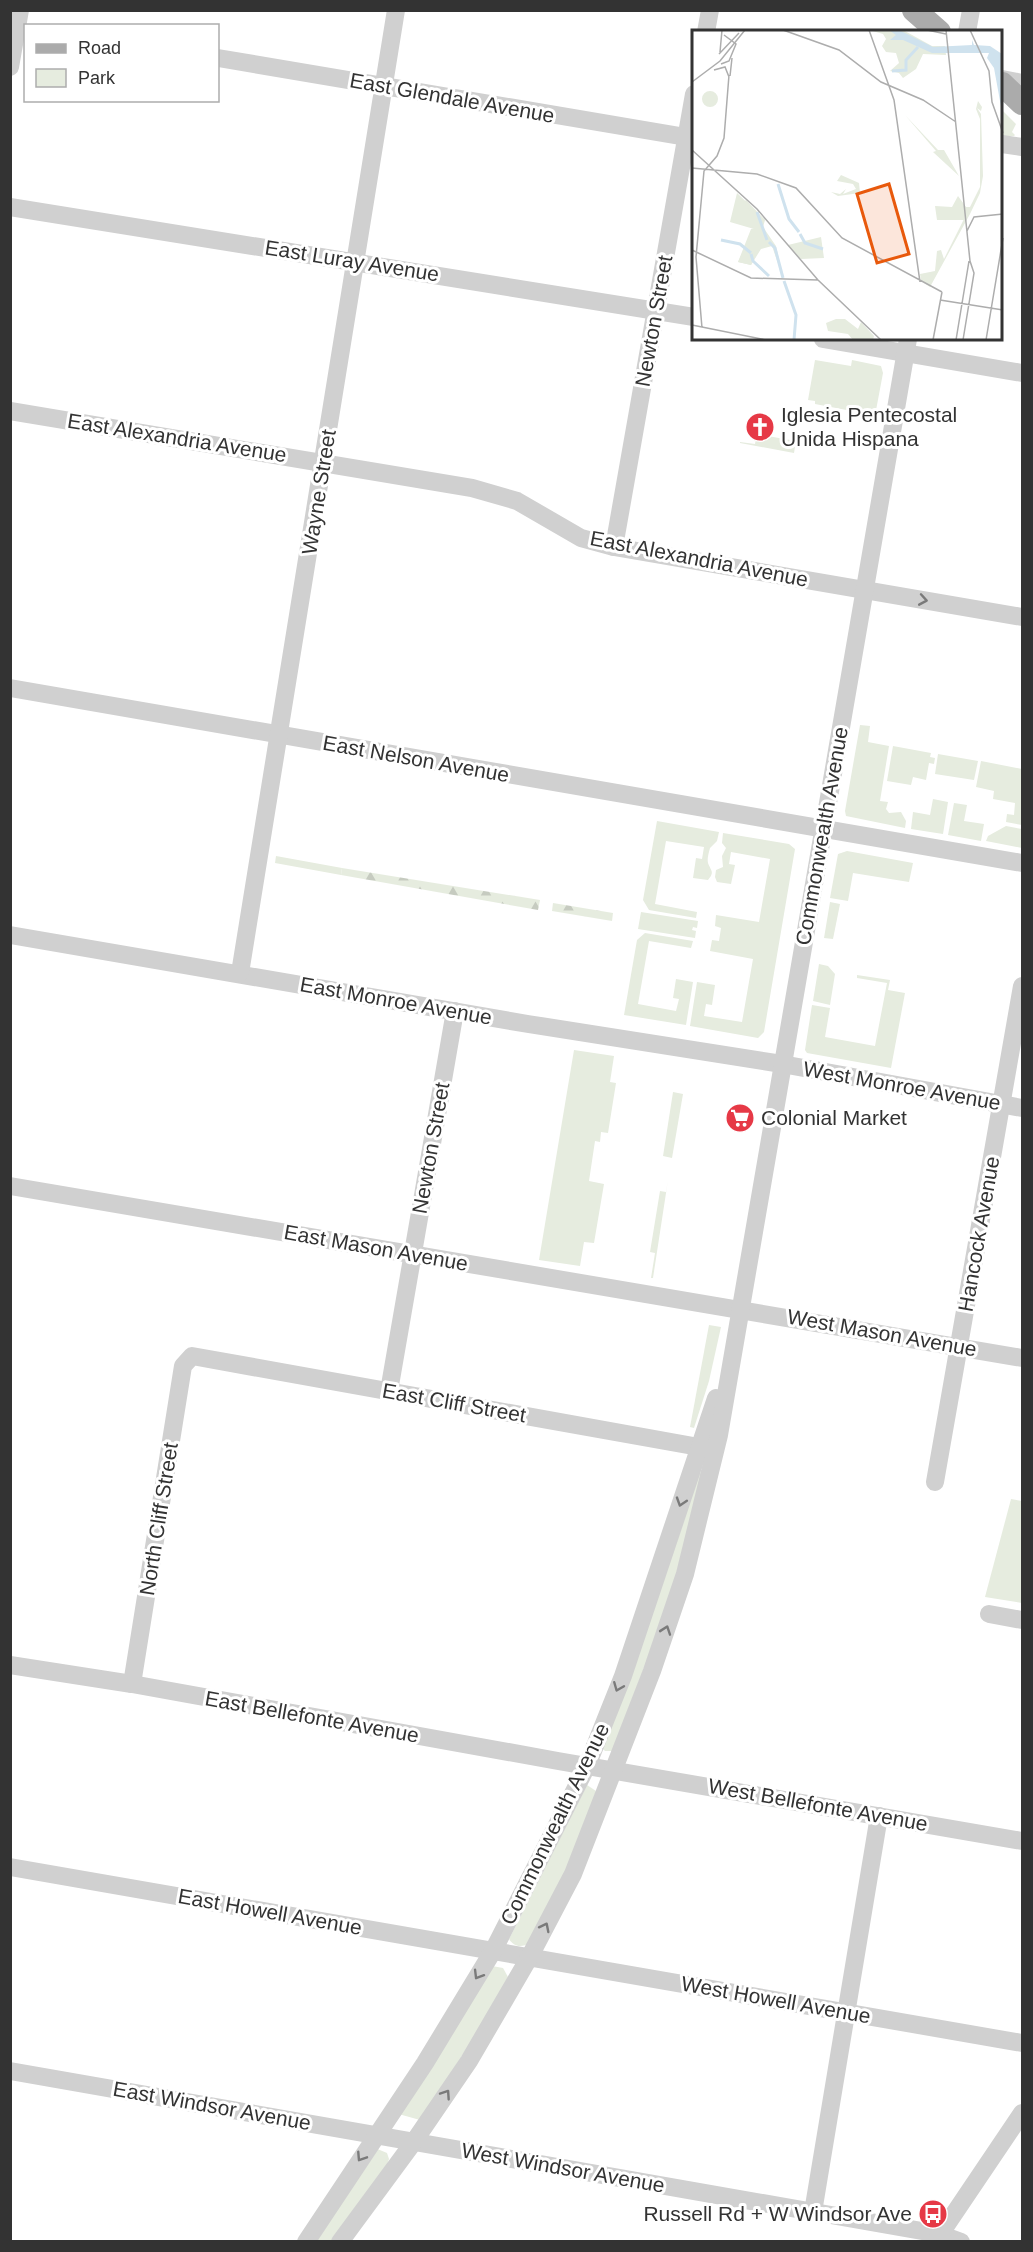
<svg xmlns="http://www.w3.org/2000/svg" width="1033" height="2252" font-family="Arial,sans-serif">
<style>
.green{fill:#e6ecdf}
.forest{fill:url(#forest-firs)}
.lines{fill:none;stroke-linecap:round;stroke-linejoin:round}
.minor{stroke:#d0d0d0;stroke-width:18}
.major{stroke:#ababab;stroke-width:24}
.oneway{stroke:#7a7a7a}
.labels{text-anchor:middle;stroke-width:6;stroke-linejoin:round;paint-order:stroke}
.street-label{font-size:21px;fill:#333;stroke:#fff}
.poi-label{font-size:21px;fill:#333;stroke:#fff;text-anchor:start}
.inset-river{fill:none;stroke:#cfe2ee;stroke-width:3}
.inset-road{fill:none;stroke:#adadad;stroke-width:1.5}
.view{fill:#e8590c;fill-opacity:0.15;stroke:#e8590c;stroke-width:3}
.inset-edge{fill:none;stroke:#333;stroke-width:3}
</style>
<defs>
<pattern id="forest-firs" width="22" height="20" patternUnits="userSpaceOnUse" patternTransform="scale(1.5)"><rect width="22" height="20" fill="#e6ecdf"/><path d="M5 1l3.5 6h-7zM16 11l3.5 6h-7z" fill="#c6cbc0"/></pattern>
</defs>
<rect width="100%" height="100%" fill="#fff"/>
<g class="green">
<path d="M1002,110L1016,124L1012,132L1015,135L1014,136H1002Z"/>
<path d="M815,360L851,366L852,360L881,366L883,373L874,421L857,415V412L815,404V401L808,400Z"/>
<path d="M757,434L796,441L794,453L740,443V442L755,444Z"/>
<path d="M860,725L870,726L868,742L889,746L880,801L888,802L886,809L889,813L901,812L906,821L905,828L846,816L845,811Z"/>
<path d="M893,746L931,753L930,757L935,758L934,764L929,763L926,780L913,777L911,785L887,781Z"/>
<path d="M938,754L978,761L974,780L935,774Z"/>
<path d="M981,761L1022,769V825L1006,822L1007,814L1014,815L1015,803L993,799L994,791L976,787Z"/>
<path d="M933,799L948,802L943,834L911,829L913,812L930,815Z"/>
<path d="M954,803L967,805L964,821L984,824L981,841L948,835Z"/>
<path d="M657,821L719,832L717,841L710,848C709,852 707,858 708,863C711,871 715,872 708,880L693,878L696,858L702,859L704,847L666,841L655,904L697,912L696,918L649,910L643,900Z"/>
<path d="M1006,826L1022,829V848L986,841L988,836Z"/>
<path d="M723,833L789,844L795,849L764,1032L758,1038L690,1026L697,982L715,985L712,1005L706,1004L704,1016L742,1022L753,959L710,951L712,940L719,941L721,928L715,926L716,915L759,922L770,859L731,852L729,864L735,865L731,884L717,882L715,877L716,870L723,867L722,856L726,848L722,843Z"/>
<path d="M847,851L913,863L909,882L853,873L848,901L830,898L838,854Z"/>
<path d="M276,856L342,868L341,875L275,863Z"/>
<path d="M830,902L840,904L833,939L824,938Z"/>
<path d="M641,912L698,921L697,928L693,927L692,930L696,931L695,938L638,929Z"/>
<path d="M645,933L693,941L691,948L649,941L638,1004L676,1011L679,999L673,998L676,979L693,982L686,1025L624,1015L637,940Z"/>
<path d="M819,964L828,966L835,974L830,1005L813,1001Z"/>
<path d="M857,975L890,980L888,990L905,993L891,1068L807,1053L805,1050L812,1005L830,1008L825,1037L875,1046L887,983L857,978Z"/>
<path d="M574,1050L614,1056L610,1082L616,1083L608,1133L601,1132L600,1142L595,1141L589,1181L604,1184L594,1243L584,1242L580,1266L539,1260Z"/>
<path d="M673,1092L683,1094L672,1158L663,1156Z"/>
<path d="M668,1180L653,1278H651L655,1253L650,1252L660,1191L666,1192Z"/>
<path d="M709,1325L721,1327L709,1381L694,1428L690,1427Z"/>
<path d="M704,1466L668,1606L612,1751H605L601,1747L692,1488Z"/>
<path d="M1011,1499L1022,1501V1603L985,1597Z"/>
<path d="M587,1785L596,1791L577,1848L530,1943C521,1948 514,1947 509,1939Z"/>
<path d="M492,1966L503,1968L508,1977L483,2024L420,2120L395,2113Z"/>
<path d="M375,2148L387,2153L389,2159L387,2165L333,2241L310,2242Z"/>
</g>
<g class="forest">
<path d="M342,868L540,900L538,910L341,875Z"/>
<path d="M553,903L613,913L612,921L552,911Z"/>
</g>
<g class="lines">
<g class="minor">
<path d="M706,32L710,10"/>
<path d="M967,32L971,10"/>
<path d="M218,58L686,137"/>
<path d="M10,67L20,10"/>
<path d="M1002,79L1022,83"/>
<path d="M1002,144L1022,147"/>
<path d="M10,207L694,317"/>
<path d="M823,339L1022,373"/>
<path d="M10,411L472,488L517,501L581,538L614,547L1022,617"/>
<path d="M614,547L694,94"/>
<path d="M10,688L1022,863"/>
<path d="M10,935L528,1024L782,1064L1022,1108"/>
<path d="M240,973L396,10"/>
<path d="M10,1186L1022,1358"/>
<path d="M389,1391L455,1011"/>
<path d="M935,1482L1022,986"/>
<path d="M989,1614L1022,1620"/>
<path d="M10,1665L132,1684L558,1761L1022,1841"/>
<path d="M132,1684L183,1366L192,1356L710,1449"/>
<path d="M10,1867L1022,2043"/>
<path d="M10,2071L939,2234L961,2242"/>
<path d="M813,2212L879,1816"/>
<path d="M306,2242L425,2063L493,1951L587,1766L623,1676L716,1398"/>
<path d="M340,2242L413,2143L469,2061L529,1958L573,1874L652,1671L685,1574L719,1435L908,339"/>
<path d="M935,2242L1022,2113"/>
</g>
<g class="major">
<path d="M914,10L939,32"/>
<path d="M1002,84L1022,103"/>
</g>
</g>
<defs><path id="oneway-chevron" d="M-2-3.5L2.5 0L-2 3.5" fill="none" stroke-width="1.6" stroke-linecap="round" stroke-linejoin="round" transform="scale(1.5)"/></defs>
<g class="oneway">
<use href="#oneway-chevron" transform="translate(923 600) rotate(10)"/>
<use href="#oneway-chevron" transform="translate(681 1502) rotate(108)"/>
<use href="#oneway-chevron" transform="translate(666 1630) rotate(-71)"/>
<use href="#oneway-chevron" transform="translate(618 1687) rotate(112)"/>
<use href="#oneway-chevron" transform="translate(545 1927) rotate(-63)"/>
<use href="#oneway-chevron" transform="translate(478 1975) rotate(121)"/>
<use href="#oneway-chevron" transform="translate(446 2094) rotate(-56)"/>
<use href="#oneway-chevron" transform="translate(361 2157) rotate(123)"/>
</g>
<defs>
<g id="church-disc" transform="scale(1.5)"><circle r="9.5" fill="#e63946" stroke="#fff"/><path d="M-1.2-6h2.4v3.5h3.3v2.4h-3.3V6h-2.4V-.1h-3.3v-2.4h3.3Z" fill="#fff"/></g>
<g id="supermarket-disc" transform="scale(1.5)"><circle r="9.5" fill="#e63946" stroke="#fff"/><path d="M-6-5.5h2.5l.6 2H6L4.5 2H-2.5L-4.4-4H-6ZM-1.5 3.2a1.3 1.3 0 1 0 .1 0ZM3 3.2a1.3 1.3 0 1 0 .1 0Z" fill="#fff"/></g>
<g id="bus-disc" transform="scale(1.5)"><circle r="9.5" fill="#e63946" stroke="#fff"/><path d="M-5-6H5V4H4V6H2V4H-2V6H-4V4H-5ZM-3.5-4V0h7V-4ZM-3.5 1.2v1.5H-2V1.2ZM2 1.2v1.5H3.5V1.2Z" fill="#fff"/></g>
</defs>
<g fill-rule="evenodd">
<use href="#church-disc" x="760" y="427"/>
<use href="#supermarket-disc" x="740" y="1118"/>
<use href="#bus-disc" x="933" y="2214"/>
</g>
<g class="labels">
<g class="street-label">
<text transform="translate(452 98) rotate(10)" y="7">East Glendale Avenue</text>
<text transform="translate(352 261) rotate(9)" y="7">East Luray Avenue</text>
<text transform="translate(654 321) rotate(-80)" y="7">Newton Street</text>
<text transform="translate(177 438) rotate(9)" y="7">East Alexandria Avenue</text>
<text transform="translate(319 492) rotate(-81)" y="7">Wayne Street</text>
<text transform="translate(699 559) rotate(11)" y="7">East Alexandria Avenue</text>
<text transform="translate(416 759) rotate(10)" y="7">East Nelson Avenue</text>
<text transform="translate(822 836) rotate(-80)" y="7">Commonwealth Avenue</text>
<text transform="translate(396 1001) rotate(10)" y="7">East Monroe Avenue</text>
<text transform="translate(902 1086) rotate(10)" y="7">West Monroe Avenue</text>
<text transform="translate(431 1148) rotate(-80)" y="7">Newton Street</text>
<text transform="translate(979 1234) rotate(-80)" y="7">Hancock Avenue</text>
<text transform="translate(376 1248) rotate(10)" y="7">East Mason Avenue</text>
<text transform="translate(882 1333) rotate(10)" y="7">West Mason Avenue</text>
<text transform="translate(454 1403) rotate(10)" y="7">East Cliff Street</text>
<text transform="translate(159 1519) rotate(-81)" y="7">North Cliff Street</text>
<text transform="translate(312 1717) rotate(10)" y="7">East Bellefonte Avenue</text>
<text transform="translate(818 1805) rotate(10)" y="7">West Bellefonte Avenue</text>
<text transform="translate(555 1824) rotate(-64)" y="7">Commonwealth Avenue</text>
<text transform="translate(270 1912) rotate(10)" y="7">East Howell Avenue</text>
<text transform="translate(776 2000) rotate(10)" y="7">West Howell Avenue</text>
<text transform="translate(212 2106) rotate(10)" y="7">East Windsor Avenue</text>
<text transform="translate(563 2168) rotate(10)" y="7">West Windsor Avenue</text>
</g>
<g class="poi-label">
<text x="781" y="422">Iglesia Pentecostal<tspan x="781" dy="24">Unida Hispana</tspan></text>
<text x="761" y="1125">Colonial Market</text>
<text x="912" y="2221" text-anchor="end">Russell Rd + W Windsor Ave</text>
</g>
</g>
<g transform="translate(692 30)">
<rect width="310" height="310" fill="#fff"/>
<path d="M177,0H211L240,16H253L254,25L231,24L224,39L211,48L207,43L198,41L207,33L204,23L194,22L190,16L194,9L191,4ZM10 69a8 8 0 1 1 16 0a8 8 0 1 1-16 0ZM286,71L290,77L289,81L285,78L289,84L291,146L288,163L278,184L238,257L229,251L228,244L243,241L245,221L249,220L252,229L288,157V89L284,79ZM213,85L246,120H252L267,146L241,122L244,121ZM45,163L73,190L63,208L69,217L59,235L46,232L62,199L38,192ZM266,166L274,177H278L272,190H245L243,176L260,177ZM144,289H153L166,299L169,292L182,306L181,310H161L156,304L136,301L134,293Z" fill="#e6ecdf"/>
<path d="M206,9L224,17L215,31V41L206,40L216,26L197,16V11ZM149,145L167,153L168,163L146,166L139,162L148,164L154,159L151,164L164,159L161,154L145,151ZM54,170L73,190L71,197L84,216L91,248L80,216L69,219L59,235L46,232L59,199L65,198L63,186L51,173Z" fill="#e6ecdf"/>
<path d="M129,207L132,228L109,229L96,215Z" fill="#e6ecdf"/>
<path d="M197,0H207L241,17L280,15V10L282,15L298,16L310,24V82L302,38L295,28L297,23H240L211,10H198L204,5Z" fill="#cfe2ee"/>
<path class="inset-river" d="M200,41L214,40V30L226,17M86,154L97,189L107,202M65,182L75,210M108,204L113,213L131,219M29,210L48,214L59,223M77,212L83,218L91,248M59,224L61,231L77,246M92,251L104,285L102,310"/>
<path class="inset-road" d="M91,0L147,20L189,52L231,70L264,92M177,0L202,70L228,252M235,0L254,4M254,0L278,231L282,243L271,310M278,0L297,41L300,72L311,103M28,22L30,0M27,24L47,3M29,34L37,31L44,14L32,5M22,40L33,37L37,47M38,46L40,28M0,52L28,31L53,0M0,120L65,179L126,250L189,310M0,138L65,144L104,158L150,208L250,262M275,201L282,187L311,184M0,220L59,248L126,250M248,270L311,280M0,295L74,310M10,298L4,227L12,141L25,126L32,108L37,45M241,310L250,262M264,310L277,231M294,310L311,208"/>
<path class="view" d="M197,154L217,224L185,233L165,164Z"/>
<rect width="310" height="310" class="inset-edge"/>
</g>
<rect width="1033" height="2252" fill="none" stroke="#333333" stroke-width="24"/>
<rect x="24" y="24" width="195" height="78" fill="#ffffff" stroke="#adadad" stroke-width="1.5"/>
<rect x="36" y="44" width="30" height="9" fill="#ababab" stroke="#adadad" stroke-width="1.5"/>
<text x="78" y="54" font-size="18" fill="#333333">Road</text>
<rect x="36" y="69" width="30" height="18" fill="#e6ecdf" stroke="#adadad" stroke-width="1.5"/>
<text x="78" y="84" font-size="18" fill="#333333">Park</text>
</svg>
